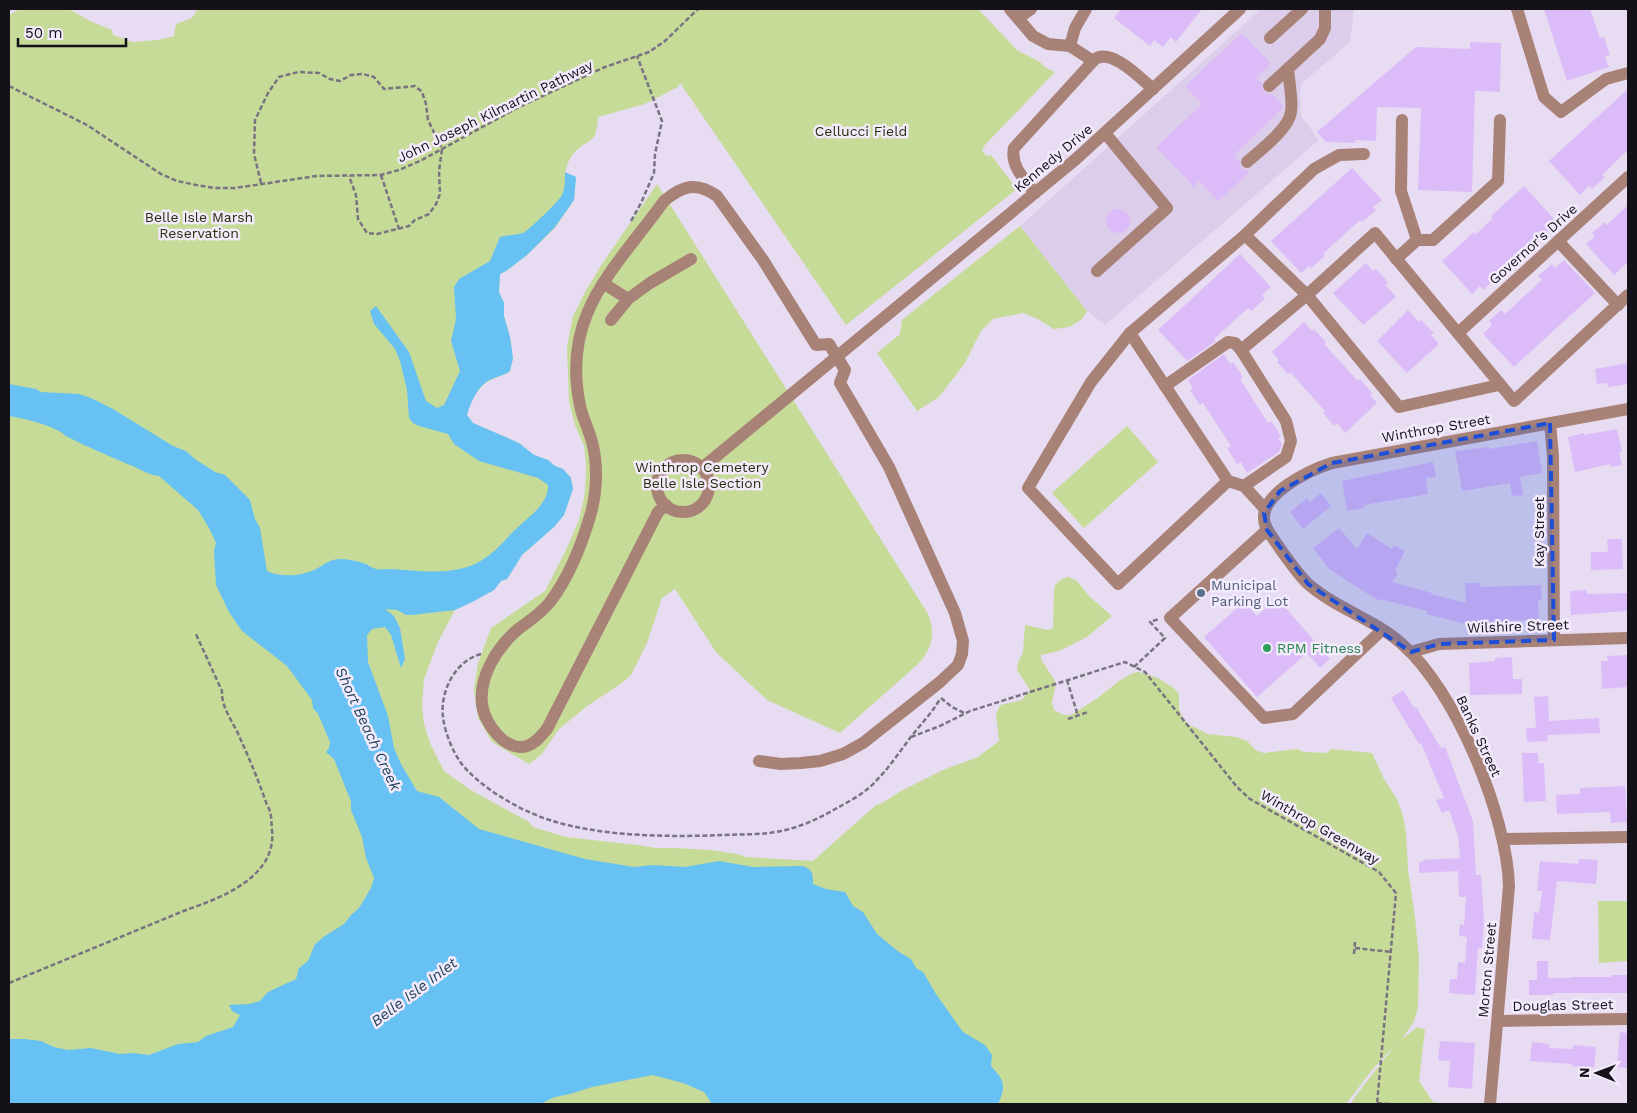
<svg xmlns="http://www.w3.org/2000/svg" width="1637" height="1113" font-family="'Work Sans',sans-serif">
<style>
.built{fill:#dcceea}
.green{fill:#c6db97}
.water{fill:#68c1f3}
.building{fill:#dcbcf8}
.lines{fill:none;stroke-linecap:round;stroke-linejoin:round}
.path{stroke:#7a7381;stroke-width:2.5;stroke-dasharray:5 2.5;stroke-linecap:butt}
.minor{stroke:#a88277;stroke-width:12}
.marked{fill:#1d4ed8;fill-opacity:0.2;stroke:#1d4ed8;stroke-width:4;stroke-dasharray:10 6;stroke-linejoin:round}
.service-dot{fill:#5c6f8a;stroke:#f3eafc;stroke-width:2}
.leisure-dot{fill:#2e9e5b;stroke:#f3eafc;stroke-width:2}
.labels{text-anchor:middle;stroke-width:5;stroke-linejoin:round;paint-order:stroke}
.street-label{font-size:14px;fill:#151119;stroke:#f3eafc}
.park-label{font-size:14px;fill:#262f0c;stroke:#f3eafc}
.service-label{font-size:14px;fill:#4e5e75;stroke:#f3eafc;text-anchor:start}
.leisure-label{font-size:14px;fill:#27864d;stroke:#f3eafc;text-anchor:start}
.water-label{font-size:15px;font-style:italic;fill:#1e445a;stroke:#f3eafc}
</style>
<rect width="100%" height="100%" fill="#e7dcf2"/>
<path class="built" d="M1261,9H1354L1350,42L1302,83L1300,92L1301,116L1319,140L1105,325L1087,311L1020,226Z"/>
<g class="green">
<path d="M20,9H69L92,22L112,30L113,35L132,42L158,40L175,36L174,34L176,24L192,18L198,9H978L1017,50L1040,62L1046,68L1055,72L984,146L982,151L987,156L991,155L1017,189L846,325L680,83L678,87L645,104L598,117C596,147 589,136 573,154C569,158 567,166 565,172L576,177L574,200L555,228L527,255L506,271L500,274L499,292L504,303V316L510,337L513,358L510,371C503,376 496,377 489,381C478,386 470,403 467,415L473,423L519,443L534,455L548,460L555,466L563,469L571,478L573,489L564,515L554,527L522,555L507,579L501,581L494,590L455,610L438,642L424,679L422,705L424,724L430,743L444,771L469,789L529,822L533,827L566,837L637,845L656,848H674L711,850L737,854L746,857L813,861L876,805L882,803L901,791L943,770L978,757L999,741L996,715L1000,705L1022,700L1030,690L1017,670L1018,663L1023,652L1025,625L1048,630L1053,628L1054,591L1055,585L1062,579L1068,577L1077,581L1089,596L1112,616L1087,637L1059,651L1041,655V659L1056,683L1052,702L1054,710L1064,715H1071L1099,697L1119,681L1133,673L1139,672L1158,678L1175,689L1179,695V708L1183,719L1190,725L1208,734L1236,737L1247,741L1257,751L1264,753L1297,749L1304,752L1326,753L1332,749L1372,753L1384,779L1397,799L1403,816L1406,833L1408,870L1415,917L1419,958L1418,1008L1414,1021L1402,1039L1417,1027L1425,1030L1419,1081L1433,1102L1445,1104H1351L1354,1098L1396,1044L1372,1070L1346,1104H9V15Z"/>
<path d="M657,184L928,614C936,634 932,650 917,665L840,733L767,700L716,652L675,589L662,598L647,643L631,675L622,683L587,706L558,730L542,754L529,764L492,742L478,718L474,689L478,663L491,628L545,591L566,550L579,520L585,493L586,465L584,446L575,425L569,402L567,347L573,316L585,292L602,264Z"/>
<path d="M1020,226L1087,311L1082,319L1069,327L1054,329L1038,319L1023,313L993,319L981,331L965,363L939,397L917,411L877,353L900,334L902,320Z"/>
<path d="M1127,426L1158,462L1084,528L1052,493Z"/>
<path d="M1598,901H1628V961L1599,963Z"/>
</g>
<path class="water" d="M565,172L576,177L574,200L555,227L527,255L506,271L500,274L499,292L504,303V316L510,337L513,358L510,371C502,377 492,377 485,383C476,390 470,404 467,415L473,423L519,443L534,455L548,460L555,466L563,469L571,478L573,489L564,515L554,527L522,555L507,579L501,581L494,590L474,601L455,610L412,615H406L397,610L385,609L394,616L400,628L405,659L401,668L391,635L385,627L372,629L367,635L368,662L388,716L394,748L401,764L417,791L439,797L479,829L585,859L634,867L653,865L685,867L719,861L753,867L803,866C813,870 813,874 813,884L826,889L845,892L853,906L863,912L877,934L899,952L911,959L916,968L923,972L936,994L963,1032L985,1045L992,1055L991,1066C1005,1081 1006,1086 998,1104H712L704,1092L683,1083L653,1075L592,1087L570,1094L555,1097L540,1104H9V1039H24L41,1041L54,1047L68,1050L91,1048L120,1054L133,1053L149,1055L178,1044L198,1042L206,1036L233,1027L240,1015L232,1011L229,1005L249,1004L260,1001L268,992L296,979L299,968L308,961L315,944L325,936L344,924L351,915L359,908L371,888L374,878L366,858L362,837L351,810V801L348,794L334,759L326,752L329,748L330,742L318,714L313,708L312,700L287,666L242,631L229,612L216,585L214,551L216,543L209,528L198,510L159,476C149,475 140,469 130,465C109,456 87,447 66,436C54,425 25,419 9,416V384L36,389L41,392L79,394L91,398L113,409L173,446L186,451L195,459L215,472L225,475L250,500L255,519L260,528L267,571C281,578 302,576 316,569C324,565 330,559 340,559C348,559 358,561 366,564C369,566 373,568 376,569C381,570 387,569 391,569C421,571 459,577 485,558C498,550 507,537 518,527C530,516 549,503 548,485L538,478L479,461L454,444L448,434L419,426L413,423L409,418L407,390L400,361L395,349L374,324L370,311L376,306L409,352L426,401L437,408L444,405L460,371L451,341L456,319L454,287L459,279L490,261L500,237C507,235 517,235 523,233C528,231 560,200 562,195C565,189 565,179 565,172Z"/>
<g class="building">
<path d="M1121,9H1202L1176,42L1171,37L1163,47L1154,40L1150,46L1114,18Z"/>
<path d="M1544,9H1590L1600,38L1604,37L1610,55L1605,56L1609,67L1567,81Z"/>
<path d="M1242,33L1271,64L1256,78L1262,83L1263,91L1267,94H1272L1283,106V108L1234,155L1239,161L1241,168L1250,172L1218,201L1199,181L1194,187L1156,147L1202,104L1185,86Z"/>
<path d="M1470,42L1501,43L1500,92L1475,91L1472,192L1418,190L1421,108L1377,107L1376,141L1355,140V143L1326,142L1317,132L1416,47L1470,49Z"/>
<path d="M1628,89V150L1602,175L1605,177L1592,189L1589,186L1580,195L1549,161Z"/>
<path d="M1352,168L1382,200L1373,207L1376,210L1362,222L1360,220L1323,254L1325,256L1311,268L1309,266L1301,273L1271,241Z"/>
<path d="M1524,186L1554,219L1545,226L1549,230L1534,243L1531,240L1495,273L1498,276L1483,290L1480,286L1472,294L1442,261L1474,232L1476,234L1493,218L1491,216Z"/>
<path d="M1628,205V262L1614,275L1586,244L1595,236L1592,233L1605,222L1607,225Z"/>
<circle cx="1118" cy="221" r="12"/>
<path d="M1240,254L1271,287L1262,295L1265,299L1251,311L1248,308L1214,339L1216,341L1187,361L1158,330Z"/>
<path d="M1564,260L1595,293L1514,367L1483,334L1492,325L1489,321L1501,310L1505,314L1542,280L1538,276L1552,264L1555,268Z"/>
<path d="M1366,263L1373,271L1376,269L1388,282L1385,285L1396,297L1363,325L1333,293Z"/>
<path d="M1408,310L1419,322L1421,320L1434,333L1431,335L1439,344L1407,373L1377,341Z"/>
<path d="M1304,322L1312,331L1314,329L1326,342L1324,344L1358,381L1360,379L1372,393L1370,395L1377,403L1345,433L1337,423L1334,426L1323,413L1325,411L1315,400L1291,373L1288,374L1277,362L1279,360L1272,352Z"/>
<path d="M1224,354L1230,364L1233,362L1243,377L1240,379L1268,423L1271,421L1281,436L1278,438L1282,444L1279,452L1247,473L1241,462L1237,464L1227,448L1231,446L1203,403L1200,405L1190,390L1193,388L1188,380Z"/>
<path d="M1628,363V384L1608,387L1607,383L1597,384L1595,369Z"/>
<path d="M1617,429L1622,451L1619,452L1622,465L1611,467L1610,464L1575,472L1568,437L1584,433V435Z"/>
<path d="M1537,441L1542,473L1520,477L1523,495L1512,496L1510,483L1462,491L1455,451L1489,447V449Z"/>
<path d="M1433,462L1436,477L1426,478L1428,494L1364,505V508L1347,511L1342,481Z"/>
<path d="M1321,493L1331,506L1303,529L1290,512L1307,498L1310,502Z"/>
<path d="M1339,528L1357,549L1367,533L1392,549L1394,545L1405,551L1395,570L1398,573L1392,582L1432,593L1431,594L1466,603L1465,583H1479L1480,587L1541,585L1542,600H1538L1539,619L1465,624L1427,614V611L1380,599L1379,601L1329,569L1313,548Z"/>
<path d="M1607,539H1622L1623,569L1591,570V552H1608Z"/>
<path d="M1587,590V594L1628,593V611L1571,615L1570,591Z"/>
<path d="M1277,598L1330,659L1320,668L1307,653L1257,697L1204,637L1244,602L1257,616Z"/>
<path d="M1628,655V687L1602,689L1601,661H1608L1607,656Z"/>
<path d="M1512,657L1513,679H1522V694L1470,695L1469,663L1495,661V658Z"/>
<path d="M1403,690L1414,708L1416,707L1441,748L1445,747L1473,821L1476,875H1481L1484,919L1482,948H1478L1475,995L1449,993L1450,979H1457L1458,962L1465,963L1467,937L1459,936L1460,924L1464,925L1466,897H1459L1458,871L1419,873V862H1423V860L1460,858L1458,835L1449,810L1442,813L1436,800L1444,798L1421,743L1419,744L1391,698Z"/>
<path d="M1548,696L1549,721L1599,718L1600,733L1547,735L1548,741L1527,742L1526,728H1536L1534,697Z"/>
<path d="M1522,753H1538V763H1544L1546,801L1524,802Z"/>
<path d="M1625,786L1627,822L1611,823L1610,812L1557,814L1556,795L1580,794V788Z"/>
<path d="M1579,859L1598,860L1596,884L1557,881L1550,940L1532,939L1534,912L1539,913L1542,891H1537L1540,861L1578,864Z"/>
<path d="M1537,961H1548V978H1570V977H1611V975H1628V993H1553V995H1529V980H1537Z"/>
<path d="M1620,1032L1628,1033V1068L1617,1067Z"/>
<path d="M1440,1041L1475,1043L1472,1089L1448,1087L1450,1061L1438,1060Z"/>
<path d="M1532,1042L1549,1044V1048L1573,1049V1045L1596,1047L1594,1068L1571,1066L1572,1064L1530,1061Z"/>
</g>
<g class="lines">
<g class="path">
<path d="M9,86L87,125L161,174L177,181L196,185L215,188H235L316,176L381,175L399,170L420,161L519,107L605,67L649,52L665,41L698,9"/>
<path d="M381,175L399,229"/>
<path d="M261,183L254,154L255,120L268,93L279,77L298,72L319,73L330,79L340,81L351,75L363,74L374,77L384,89L415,86L422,92L426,104L428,120L442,149L439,171L440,194L436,204L429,214L415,220L409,226L377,234L367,233L358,219L356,195L349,176"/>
<path d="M631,221L641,203L654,173L655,154L662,121L637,56"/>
<path d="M481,654C455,661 440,691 443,717C445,734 455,759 468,771C489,793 527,814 556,822C608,837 671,837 725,835C744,834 763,835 781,831C801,827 820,818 837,808C850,801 865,793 875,782C888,769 899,753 910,738C920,725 932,713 940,699"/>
<path d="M1134,667L1165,638L1150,622L1159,619"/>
<path d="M1067,680L1078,716"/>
<path d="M941,698L952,707L964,713"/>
<path d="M1068,719L1088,712"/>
<path d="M911,737L940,726L970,711L1125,662L1145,672L1237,787L1250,799L1379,872L1396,893L1377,1104"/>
<path d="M1355,948L1391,952"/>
<path d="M1354,954L1355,942"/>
<path d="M9,983L186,910C221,898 277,877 272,830C271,820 272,813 267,805C259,782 250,760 240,738C234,723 221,708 222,691L195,632"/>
<path d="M1377,1103L1389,1104"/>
</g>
<g class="minor">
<path d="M1010,9L1033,36L1048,44L1070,46L1093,61"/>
<path d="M1517,9L1544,97L1561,112L1606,79L1628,73"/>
<path d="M1018,18L1031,9"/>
<path d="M1270,38L1302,9"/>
<path d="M1070,46L1075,28L1086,9"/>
<path d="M1269,86L1320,39L1325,28V9"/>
<path d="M1402,120L1401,191L1417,240"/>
<path d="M1247,162C1259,151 1289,129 1291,112C1293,99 1289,83 1288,69"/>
<path d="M1035,193C1025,180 1010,166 1014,148L1095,59C1112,48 1140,78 1153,89"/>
<path d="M1245,235L1314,169L1339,155L1364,154"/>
<path d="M1558,241L1618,305"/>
<path d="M1396,259L1417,240H1433L1498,181L1500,120"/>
<path d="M1097,271L1167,208L1105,133"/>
<path d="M603,283L628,299"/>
<path d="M611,320L628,299L650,283L691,259"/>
<path d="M1130,333L1228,481L1244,486L1265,509"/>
<path d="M1458,333L1628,177"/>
<path d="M1241,350L1307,295L1375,233L1514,401L1628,295"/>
<path d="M1165,386L1228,342L1235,343L1241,350L1286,421L1291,441L1286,457L1244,486"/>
<path d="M1550,423L1553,456L1554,640"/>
<circle cx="683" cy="486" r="26"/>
<path d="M702,468L1076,159L1240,9"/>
<path d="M1228,481L1118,584L1028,488L1091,382L1130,333L1245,235L1307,295L1399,407L1499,385"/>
<path d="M666,505L658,512L547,729C541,736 536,743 527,746C506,753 484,723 482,704C479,677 496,649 516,631C527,622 541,614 550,602C570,576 582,544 591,513C597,491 598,464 592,442C589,431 584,420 581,410C559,315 614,271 664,201C682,186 696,181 717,196L763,260L816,345L829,344L845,370L840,383L889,467L955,613L963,641L962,654L958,665L940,682L863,743L843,754L820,761L801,763L781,764L759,761"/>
<path d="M1267,530L1170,618L1264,718L1293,714L1382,630"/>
<path d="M1411,652L1439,644L1628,638"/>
<path d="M1504,839L1628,837"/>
<path d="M1498,1021L1628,1019"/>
<path d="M1490,1104L1509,886C1507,816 1456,691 1402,644C1374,619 1335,608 1307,583C1297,573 1289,561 1281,550C1276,542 1268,533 1265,524C1256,495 1310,470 1332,463L1628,409"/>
</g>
</g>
<path class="marked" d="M1550,423L1554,640L1439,644L1411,652L1308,584L1267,530L1264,513L1280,491L1332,463Z"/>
<circle class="service-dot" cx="1201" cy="593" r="5"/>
<circle class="leisure-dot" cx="1267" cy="648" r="5"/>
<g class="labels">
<g class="street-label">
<text transform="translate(495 111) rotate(-26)" y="5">John Joseph Kilmartin Pathway</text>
<text transform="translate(1053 158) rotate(-40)" y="5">Kennedy Drive</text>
<text transform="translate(1533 244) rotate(-42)" y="5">Governor's Drive</text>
<text transform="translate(1436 428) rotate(-10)" y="5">Winthrop Street</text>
<text transform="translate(1539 532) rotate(-90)" y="5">Kay Street</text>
<text transform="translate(1518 626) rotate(-2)" y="5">Wilshire Street</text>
<text transform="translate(1479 736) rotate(65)" y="5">Banks Street</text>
<text transform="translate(1320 827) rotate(30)" y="5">Winthrop Greenway</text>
<text transform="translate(1487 970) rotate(-85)" y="5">Morton Street</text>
<text transform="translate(1563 1005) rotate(-1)" y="5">Douglas Street</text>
</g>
<g class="park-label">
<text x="861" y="136">Cellucci Field</text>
<text x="199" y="222">Belle Isle Marsh<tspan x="199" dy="16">Reservation</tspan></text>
<text x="702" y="472">Winthrop Cemetery<tspan x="702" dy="16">Belle Isle Section</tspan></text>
</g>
<g class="service-label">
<text x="1211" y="590">Municipal<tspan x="1211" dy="16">Parking Lot</tspan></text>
</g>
<g class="leisure-label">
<text x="1277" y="653">RPM Fitness</text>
</g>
<g class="water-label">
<text transform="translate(368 729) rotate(65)" y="5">Short Beach Creek</text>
<text transform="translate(414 992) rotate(-37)" y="5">Belle Isle Inlet</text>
</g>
</g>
<rect width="1637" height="1113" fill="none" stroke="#151119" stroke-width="20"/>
<g transform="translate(1597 1073) rotate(271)" stroke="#f3eafc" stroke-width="4" paint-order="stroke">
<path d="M0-4L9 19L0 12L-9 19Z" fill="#151119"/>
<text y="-8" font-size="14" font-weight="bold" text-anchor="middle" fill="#151119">N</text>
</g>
<path d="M18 38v8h108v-8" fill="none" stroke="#151119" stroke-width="2.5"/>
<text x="25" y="38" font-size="15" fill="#151119" stroke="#f3eafc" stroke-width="4" paint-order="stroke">50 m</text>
</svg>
